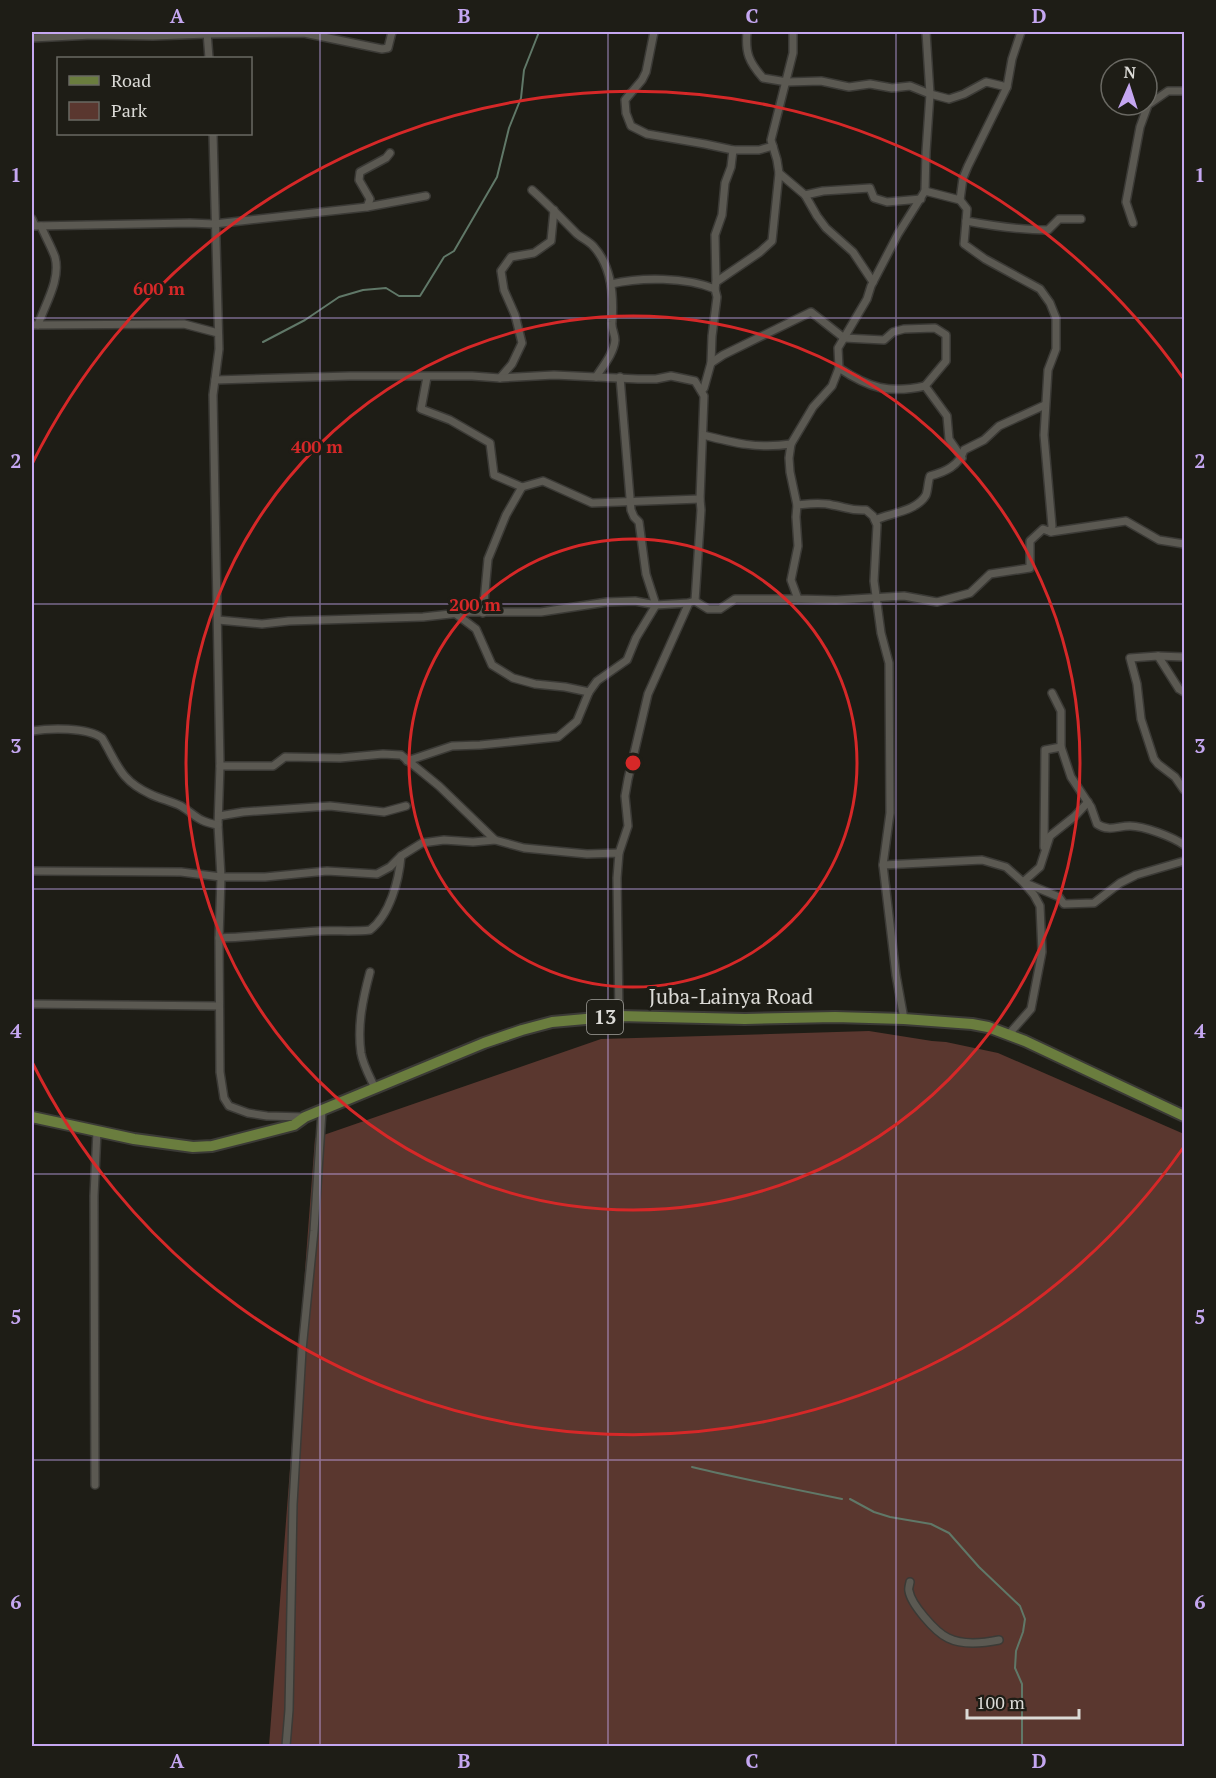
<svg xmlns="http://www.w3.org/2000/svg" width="1216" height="1778" font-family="'PT Serif',serif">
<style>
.green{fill:#5a372f}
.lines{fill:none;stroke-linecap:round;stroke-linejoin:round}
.stream{stroke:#607868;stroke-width:2}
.street-casing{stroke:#3b3a36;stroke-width:10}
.primary-casing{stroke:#3b3a36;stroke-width:14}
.street{stroke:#5b5952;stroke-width:7}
.primary{stroke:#6a7d3e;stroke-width:10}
.grid{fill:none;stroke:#c5a7f1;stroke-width:1.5;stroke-opacity:0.55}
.ring{fill:none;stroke:#d62828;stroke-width:3}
.labels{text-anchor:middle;stroke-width:6;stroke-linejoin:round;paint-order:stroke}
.shield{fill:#1e1d16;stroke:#a2a19c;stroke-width:1.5}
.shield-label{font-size:20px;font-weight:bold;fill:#dbdad6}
.street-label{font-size:21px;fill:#dbdad6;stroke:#1e1d16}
.centre{fill:#d62828;stroke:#1e1d16;stroke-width:3}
.ring-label{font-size:18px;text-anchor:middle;font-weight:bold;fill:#d62828;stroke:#1e1d16;stroke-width:6;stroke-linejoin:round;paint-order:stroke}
.neatline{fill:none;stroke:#c5a7f1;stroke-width:2}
.grid-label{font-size:20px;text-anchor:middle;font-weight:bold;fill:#c5a7f1}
</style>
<rect width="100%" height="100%" fill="#1e1d16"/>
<path class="green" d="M869,1031L932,1041L946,1042L998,1053L1184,1134V1746H269L315,1138L601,1039Z"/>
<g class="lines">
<g class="stream">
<path d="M263,342L305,320L339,297L363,290L386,288L399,296H420L444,257L454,251L497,177L509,128L521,98L524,70L539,32"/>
<path d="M692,1467C742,1479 792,1489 842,1499"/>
<path d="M850,1499L874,1512L890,1517L931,1524L949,1533L979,1567L1020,1606L1025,1619L1023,1632L1016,1651L1015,1668L1022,1684V1746"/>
</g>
<g class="street-casing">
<g id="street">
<path d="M207,32L209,58"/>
<path d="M654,32L646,72L642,80L625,100L626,113L631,126L647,134L705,144L733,150H759L773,146"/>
<path d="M747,32C745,53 749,62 763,78L787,82L821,81L849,87L870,84L892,88L910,86L930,94L949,99L964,94L986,82L1007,87"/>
<path d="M793,32V53L771,140L777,160L779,173L805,195L817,216L826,228L853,252L873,282"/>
<path d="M32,38L92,35L153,36L207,34L304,33L382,49L388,48L392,32"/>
<path d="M213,134L219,349L213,395L220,766L218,825L221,877L219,938L220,1072L224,1098L229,1106L248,1113L267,1116L305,1117"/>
<path d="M532,190C548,204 561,218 576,233C581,238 589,241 594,247C612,267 614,296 612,322C611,328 615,334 615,340C614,353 603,366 596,377"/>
<path d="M925,191L926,152L930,94L926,32"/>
<path d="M805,195L823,191L870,188L874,198L887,202L921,199"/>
<path d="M960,200L967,209L966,221C993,226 1020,230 1048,230L1059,219H1081"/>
<path d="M367,207L370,199L359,180L360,172L386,158L390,153"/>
<path d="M32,219L35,226L190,223L214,224L367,207L426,196"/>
<path d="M1133,223L1126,202L1140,127L1148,105L1168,91H1184"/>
<path d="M716,282L715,235L722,215L725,183L731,167L733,150"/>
<path d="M611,284C641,277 686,277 715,289L717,297L712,336L711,363"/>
<path d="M715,289L716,282L760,252L772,241L779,173"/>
<path d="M32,325L184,324L218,333"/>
<path d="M38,325C45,304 61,280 55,257C51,246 45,236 41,226"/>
<path d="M839,368C869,388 889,394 925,386"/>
<path d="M427,377L421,409L450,420L490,443L494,475L522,487L543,481L592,503L700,499"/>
<path d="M500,378L512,364L522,343L515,315L504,290L501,271L511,257L534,253L551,241L554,210"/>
<path d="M215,380L350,376H472L500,378L554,375L638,379H656L671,376L695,381L704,396L700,499L701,510L695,601L688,603L656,605L635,601L607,602L541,612H469L423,617L289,621L262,624L218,620"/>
<path d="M702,390L704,388L711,363L723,355L811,312L844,338L884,340L893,332L904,329L935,328L946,335V361L925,386L947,416L949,439L962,458"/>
<path d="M703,435C734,443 758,449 791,444"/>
<path d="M797,505L796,517L798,546L791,580L798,599L836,600L904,596L937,602L970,593L990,574L1030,568V541L1043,529L1051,532L1052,526L1044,435L1048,370L1056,349V318L1050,303L1040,289L985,259L964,244L966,221"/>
<path d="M875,520C891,513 917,511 926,495C928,490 928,481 930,476C945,472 959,466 964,450L984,440L999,426L1045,405"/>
<path d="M1051,532L1126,521L1159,540L1184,544"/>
<path d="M695,601L708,609H720L735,599H798"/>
<path d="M483,613L488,559L506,515L522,487"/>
<path d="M456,614L476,629L492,665L513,678L535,684L565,687L589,692"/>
<path d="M1158,656L1179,689L1184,692"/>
<path d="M1184,657L1158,656L1130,658L1137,684L1141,719L1154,759L1158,764L1175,777L1184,790"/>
<path d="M1052,693L1061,711V747L1071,777L1091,807L1097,824C1109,832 1117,826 1130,826C1144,826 1173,837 1184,845"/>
<path d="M32,731C50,728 87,727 102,738C118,765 120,780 150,794C160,799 171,801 181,806C197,816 197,821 218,825"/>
<path d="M407,761L452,746L480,745L558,737L577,721L589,692L597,681L627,660L636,638L656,605L646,574L639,522L634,517L631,510L620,377"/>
<path d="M220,766H273L285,757L340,758L383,754L401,755L439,786L495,840L524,848L587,854L619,853L617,878L619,1016"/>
<path d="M219,816L243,812L330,806L384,812L406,806"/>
<path d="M1044,847L1045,750L1061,747"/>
<path d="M619,853L628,826L625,796L628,779L648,694L688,605"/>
<path d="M883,865L982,860L1006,867L1023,882L1059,897L1064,904L1094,903L1120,883L1136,875L1184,861"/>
<path d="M32,871L181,872L221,877H265L327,871L377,874L390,867L401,856"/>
<path d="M219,938C253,937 285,933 318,931C335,930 352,932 370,930C390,915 399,880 401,856L422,843L444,840L473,842L495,840"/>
<path d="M370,972C363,998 357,1025 361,1053C363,1065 370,1077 375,1088"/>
<path d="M32,1004L219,1006"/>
<path d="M904,1019L896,975L883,865L890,813L889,663L881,633L874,581L877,525L873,516L866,510C850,511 846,507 832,505C820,502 808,504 797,505L790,472L789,458L791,444L813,407L832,386L839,368L838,348L867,299L871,286L898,234L925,191L960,200L963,178L968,166L1007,87L1012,59L1021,32"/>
<path d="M1009,1034L1031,1009L1042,952L1040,906L1034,895L1023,882L1040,867L1050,836L1075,816L1088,802"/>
<path d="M95,1485L94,1196L97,1131"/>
<path d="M910,1582C910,1583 908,1589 909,1591C911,1604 935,1632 948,1638C962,1645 984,1643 999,1640"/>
<path d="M286,1746L289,1710L293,1504L302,1350L314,1231L322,1111"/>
</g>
</g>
<g class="primary-casing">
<path id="primary" d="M32,1117L134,1139L193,1147L212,1146L294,1125L305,1117L484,1043L522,1030L552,1022L619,1016L745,1019L835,1017L904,1019L972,1024L988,1027L1025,1041L1184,1116"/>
</g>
<use href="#street" class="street"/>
<use href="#primary" class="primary"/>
</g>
<path class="grid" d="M320,32V1746M608,32V1746M896,32V1746M32,318H1184M32,604H1184M32,889H1184M32,1174H1184M32,1460H1184"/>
<g class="ring">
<circle cx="633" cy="763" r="224"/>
<circle cx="633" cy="763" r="447"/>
<path d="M1183 1148A671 671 0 0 1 32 1062M32 464A671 671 0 0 1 1183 378"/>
</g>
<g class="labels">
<rect class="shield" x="587" y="1000" width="36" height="34" rx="4.5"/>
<g class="shield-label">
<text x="605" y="1024">13</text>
</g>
<g class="street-label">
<text x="731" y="1004">Juba-Lainya Road</text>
</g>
</g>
<circle cx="633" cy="763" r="9" class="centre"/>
<g class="ring-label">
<text x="159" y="295">600 m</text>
<text x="317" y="453">400 m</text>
<text x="475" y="611">200 m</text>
</g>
<rect width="1216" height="1778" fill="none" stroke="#1e1d16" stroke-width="66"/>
<rect x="57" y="57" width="195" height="78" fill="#1e1d16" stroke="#6a6963" stroke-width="1.5"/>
<rect x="69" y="76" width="30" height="9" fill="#6a7d3e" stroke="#6a6963" stroke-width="1.5"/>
<text x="111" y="87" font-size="18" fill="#dbdad6">Road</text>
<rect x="69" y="102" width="30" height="18" fill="#5a372f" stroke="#6a6963" stroke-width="1.5"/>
<text x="111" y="117" font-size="18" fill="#dbdad6">Park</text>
<g transform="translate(1129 87) rotate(3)"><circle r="28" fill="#1e1d16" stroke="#6a6963" stroke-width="1.5"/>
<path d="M0-4.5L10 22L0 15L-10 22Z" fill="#c5a7f1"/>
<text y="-9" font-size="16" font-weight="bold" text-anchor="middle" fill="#dbdad6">N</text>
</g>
<path d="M967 1709v9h112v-9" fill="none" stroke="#dbdad6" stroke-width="3"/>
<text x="976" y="1709" font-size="18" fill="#dbdad6" stroke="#1e1d16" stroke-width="4.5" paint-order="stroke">100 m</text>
<rect x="33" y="33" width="1150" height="1712" class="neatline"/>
<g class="grid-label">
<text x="177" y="23">A</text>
<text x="464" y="23">B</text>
<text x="752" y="23">C</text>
<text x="1039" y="23">D</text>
<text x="16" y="182">1</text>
<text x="1200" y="182">1</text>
<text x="16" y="468">2</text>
<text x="1200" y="468">2</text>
<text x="16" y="753">3</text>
<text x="1200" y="753">3</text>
<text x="16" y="1038">4</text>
<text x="1200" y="1038">4</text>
<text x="16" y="1324">5</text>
<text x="1200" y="1324">5</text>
<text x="16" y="1609">6</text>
<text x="1200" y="1609">6</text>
<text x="177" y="1768">A</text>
<text x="464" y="1768">B</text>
<text x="752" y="1768">C</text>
<text x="1039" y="1768">D</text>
</g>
</svg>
